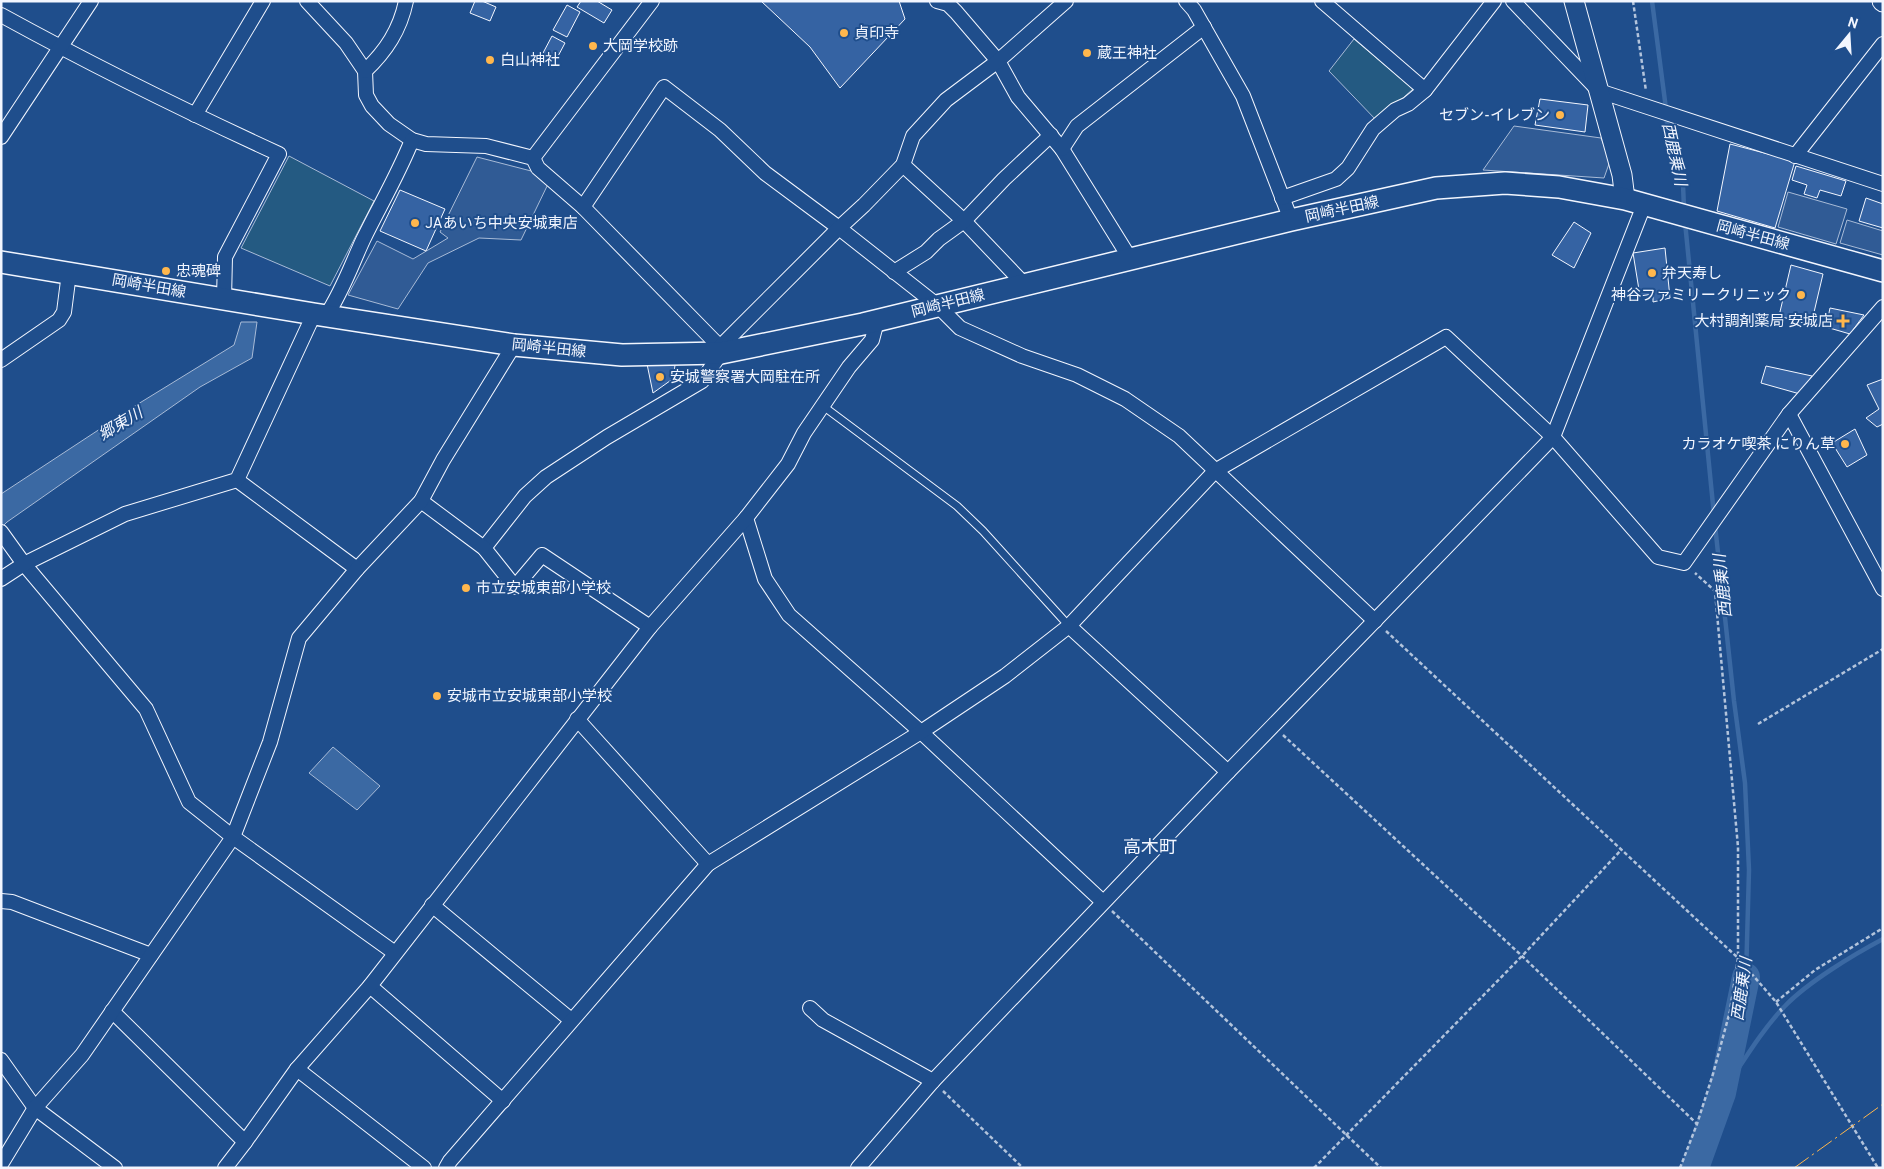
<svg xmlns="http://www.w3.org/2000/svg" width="1884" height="1169" font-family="Overpass,'Noto Sans JP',sans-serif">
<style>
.green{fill:#245a82;stroke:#a8bbd7}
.parking{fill:#305b95;stroke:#a8bbd7}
.water{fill:#3b69a3;stroke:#a8bbd7}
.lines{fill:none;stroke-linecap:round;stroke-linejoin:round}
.stream{stroke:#3b69a3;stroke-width:4.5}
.river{stroke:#3b69a3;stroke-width:28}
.building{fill:#3563a3;stroke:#f2f6ff}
.lane-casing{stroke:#f2f6ff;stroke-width:9}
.street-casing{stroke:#f2f6ff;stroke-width:16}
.secondary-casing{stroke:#f2f6ff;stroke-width:21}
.primary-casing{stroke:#f2f6ff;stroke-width:24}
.path{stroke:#b3c4dc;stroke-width:2.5;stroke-dasharray:4 2.5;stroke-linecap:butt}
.lane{stroke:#1f4e8c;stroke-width:7}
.street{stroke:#1f4e8c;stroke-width:14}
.secondary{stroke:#1f4e8c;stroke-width:19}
.primary{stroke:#1f4e8c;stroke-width:21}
.power{stroke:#ffb74d;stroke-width:1;stroke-dasharray:18 4 2.5 4;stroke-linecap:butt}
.poi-dot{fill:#ffb74d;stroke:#1f4e8c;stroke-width:2}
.labels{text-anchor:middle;stroke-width:4;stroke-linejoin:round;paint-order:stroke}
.poi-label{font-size:15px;fill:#f2f6ff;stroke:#1f4e8c;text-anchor:start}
.street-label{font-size:15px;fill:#f2f6ff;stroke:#1f4e8c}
.water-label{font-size:16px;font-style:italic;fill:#f2f6ff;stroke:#1f4e8c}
.quarter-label{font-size:18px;fill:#f2f6ff;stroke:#1f4e8c}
</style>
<rect width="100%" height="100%" fill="#1f4e8c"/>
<g class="green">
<path d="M1354,39L1413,89L1377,121L1329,71Z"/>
<path d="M289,156L374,201L330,286L241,248Z"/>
</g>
<g class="parking">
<path d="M1514,126L1601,138L1610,161L1604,178L1483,170Z"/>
<path d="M477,157L535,172L549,182L521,240L479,238L428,263L398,309L348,295L377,241L413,259L448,238L440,232Z"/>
<path d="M1788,192L1847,209L1836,244L1778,227Z"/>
<path d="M1847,220L1883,231V255L1840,243Z"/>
</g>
<g class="water">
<path d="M241,322H257L252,358L200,387L7,522L1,528V494L138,404L234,345Z"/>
<path d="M333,747L380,786L357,810L309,773Z"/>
</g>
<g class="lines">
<g class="stream">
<path d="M1652,1L1666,109"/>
<path d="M1666,117L1669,133L1683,184L1684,209"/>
<path d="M1685,222L1714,515"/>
<path d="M1715,525L1734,701L1745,783L1749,870L1746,977"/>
<path d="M1722,1093C1742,1064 1760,1032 1785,1006C1808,982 1853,955 1883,939"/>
</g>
<path class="river" d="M1695,1168L1722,1093L1746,977"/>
</g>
<g class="building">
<path d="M475,1H482L496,7L490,21L470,13Z"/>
<path d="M581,1H597L612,10L604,23L577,7Z"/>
<path d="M761,1H899L905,19L840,88L810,47Z"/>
<path d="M567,5L580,12L567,37L553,30Z"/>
<path d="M552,36L565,43L556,60L543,53Z"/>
<path d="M1540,99L1588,105L1585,132L1535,125Z"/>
<path d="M1730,144L1795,161L1775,228L1717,211Z"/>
<path d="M1796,166L1846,181L1841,196L1820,190L1817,198L1804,194L1807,185L1792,180Z"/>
<path d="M400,190L445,209L426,251L380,231Z"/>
<path d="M1866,198L1883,204V228L1859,221Z"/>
<path d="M1574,222L1591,233L1574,268L1552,255Z"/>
<path d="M1665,248L1670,298L1653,302V294L1640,296L1633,253Z"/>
<path d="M1791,265L1823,274L1811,325L1779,316Z"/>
<path d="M1830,308L1864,315L1850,334L1826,327Z"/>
<path d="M647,364H675L674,378L653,393Z"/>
<path d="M1766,366L1812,376L1800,394L1761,383Z"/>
<path d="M1883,379V424L1877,427L1866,418L1879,409L1867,385Z"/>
<path d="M1855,429L1867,455L1847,467L1832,443Z"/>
</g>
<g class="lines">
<g class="lane-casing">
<path id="lane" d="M823,406L957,506L983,531L1069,626"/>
</g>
<g class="street-casing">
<g id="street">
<path d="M307,1L346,43L365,71L366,95L372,106L389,124L412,140L426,144L486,146L533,158L538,168L583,207L720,347L721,353L702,381L607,437L546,477L525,496L484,548"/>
<path d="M937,1L948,4L956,12L998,61L1018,97L1062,149L1131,260"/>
<path d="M1186,1L1194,10L1243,96L1291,220"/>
<path d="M1322,1L1425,90"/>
<path d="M1513,1L1599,91L1883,184"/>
<path d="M1,15C92,65 185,111 279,154L225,257L224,299"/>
<path d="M365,71C386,51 400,30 406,1"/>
<path d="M195,115L263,1"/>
<path d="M1,137L91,1"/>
<path d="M1062,149L1077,126L1204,27"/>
<path d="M1795,156L1883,44"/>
<path d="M533,158L652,1"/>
<path d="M903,165L964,221L1025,285"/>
<path d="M1282,198L1336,179L1348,168L1373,129L1395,110L1408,104L1425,90L1494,1"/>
<path d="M583,207L664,87L720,130L765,173L839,228L938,306L960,328L1022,356L1077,375L1125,399L1179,436L1375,621"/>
<path d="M894,272L926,252L939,239L964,221L1004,179L1051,135"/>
<path d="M326,316C342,292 351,266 363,240C379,207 398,175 412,140"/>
<path d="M720,347L839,228L864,205L903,165L913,136L946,100L998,61L1066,1"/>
<path d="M1,360L59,320L64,312L69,273"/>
<path d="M1789,414L1883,589"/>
<path d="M237,480L357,569"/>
<path d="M421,501L484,548L515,587L542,555L650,627"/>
<path d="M746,518L765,579L789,615L921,732L1103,902"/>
<path d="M1,532L24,564L146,709L189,802L233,837L395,953"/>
<path d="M1,579L24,564L125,514L237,480L314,314"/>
<path d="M1069,626L1228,772"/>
<path d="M577,719L708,864"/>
<path d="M1,901L12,902L151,955"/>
<path d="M432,905L571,1020"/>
<path d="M370,986L503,1101"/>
<path d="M810,1008L823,1020L933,1081"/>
<path d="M112,1011L245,1142"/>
<path d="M1,1060L35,1108L115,1168"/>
<path d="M297,1069L424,1168"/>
<path d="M1,1164L35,1108L82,1055L233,837L270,742L299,638L357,569L421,501L443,460L514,345"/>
<path d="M225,1168L245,1142L297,1069L370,986L650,627L746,518L788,464L804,433L849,367L872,340L877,321"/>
<path d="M446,1168L450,1161L708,864L921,732L1005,676L1069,626L1215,471L1446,337L1553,437L1658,557L1684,563L1789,414L1883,307"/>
<path d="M858,1168L933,1081L1228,772L1553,437L1644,205"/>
</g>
</g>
<g class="secondary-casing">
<g id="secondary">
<path d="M1574,1L1622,175L1625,199"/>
<path d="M1882,1L1883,2"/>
</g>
</g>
<g class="primary-casing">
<path id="primary" d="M1,262L314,314L514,345L622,355L721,353L863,324L1291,220L1436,188L1505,183L1559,187L1625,199L1883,271"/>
</g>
<g class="path">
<path d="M1633,1L1646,91"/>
<path d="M1386,631L1738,958L1776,1002L1878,1168"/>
<path d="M1758,724L1883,649"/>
<path d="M1283,735L1522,956L1697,1124"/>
<path d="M1112,911L1381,1168"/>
<path d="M1776,1002L1815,970L1883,928"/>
<path d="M943,1091L1023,1168"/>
<path d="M1314,1168L1522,956L1622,849"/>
<path d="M1680,1168L1697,1124L1713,1074L1730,1011L1738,958V847L1715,591L1695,573"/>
</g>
<use href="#lane" class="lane"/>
<use href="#street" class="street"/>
<use href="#secondary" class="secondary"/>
<use href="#primary" class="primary"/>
<path class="power" d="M1794,1168L1883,1104"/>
</g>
<g class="poi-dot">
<circle cx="844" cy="33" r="5"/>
<circle cx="593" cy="46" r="5"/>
<circle cx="1087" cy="53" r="5"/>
<circle cx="490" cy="60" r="5"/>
<circle cx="1560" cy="115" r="5"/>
<circle cx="415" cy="223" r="5"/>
<circle cx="166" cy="271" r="5"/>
<circle cx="1652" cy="273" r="5"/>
<circle cx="1801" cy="295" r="5"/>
<path d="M1840.5 313.5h5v5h5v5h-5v5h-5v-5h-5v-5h5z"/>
<circle cx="660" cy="377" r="5"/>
<circle cx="1845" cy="444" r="5"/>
<circle cx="466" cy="588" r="5"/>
<circle cx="437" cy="696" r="5"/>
</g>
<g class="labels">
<g class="poi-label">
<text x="854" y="38">貞印寺</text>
<text x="603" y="51">大岡学校跡</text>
<text x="1097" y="58">蔵王神社</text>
<text x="500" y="65">白山神社</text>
<text x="1550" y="120" text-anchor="end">セブン-イレブン</text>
<text x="425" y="228">JAあいち中央安城東店</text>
<text x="176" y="276">忠魂碑</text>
<text x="1662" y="278">弁天寿し</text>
<text x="1791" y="300" text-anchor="end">神谷ファミリークリニック</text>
<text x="1833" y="326" text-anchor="end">大村調剤薬局 安城店</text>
<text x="670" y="382">安城警察署大岡駐在所</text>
<text x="1835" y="449" text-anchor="end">カラオケ喫茶 にりん草</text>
<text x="476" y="593">市立安城東部小学校</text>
<text x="447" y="701">安城市立安城東部小学校</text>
</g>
<g class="street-label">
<text transform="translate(1342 209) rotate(-12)" y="5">岡崎半田線</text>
<text transform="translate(1753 235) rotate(15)" y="5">岡崎半田線</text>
<text transform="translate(149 286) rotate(10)" y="5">岡崎半田線</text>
<text transform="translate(948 303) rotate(-14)" y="5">岡崎半田線</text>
<text transform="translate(549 348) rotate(6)" y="5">岡崎半田線</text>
</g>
<g class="water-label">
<text transform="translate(1675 154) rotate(78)" y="6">西鹿乗川</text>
<text transform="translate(120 423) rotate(-31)" y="6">郷東川</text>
<text transform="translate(1722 586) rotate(-96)" y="6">西鹿乗川</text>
<text transform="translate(1741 989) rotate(-82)" y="6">西鹿乗川</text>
</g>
<g class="quarter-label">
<text x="1150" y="853">高木町</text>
</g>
</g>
<rect width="1884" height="1169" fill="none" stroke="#f2f6ff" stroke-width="5"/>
<g transform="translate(1849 35) rotate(18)" stroke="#1f4e8c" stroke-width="4" paint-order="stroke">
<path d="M0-4L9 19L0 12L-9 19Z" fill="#f2f6ff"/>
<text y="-8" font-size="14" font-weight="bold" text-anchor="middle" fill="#f2f6ff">N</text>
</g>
</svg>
